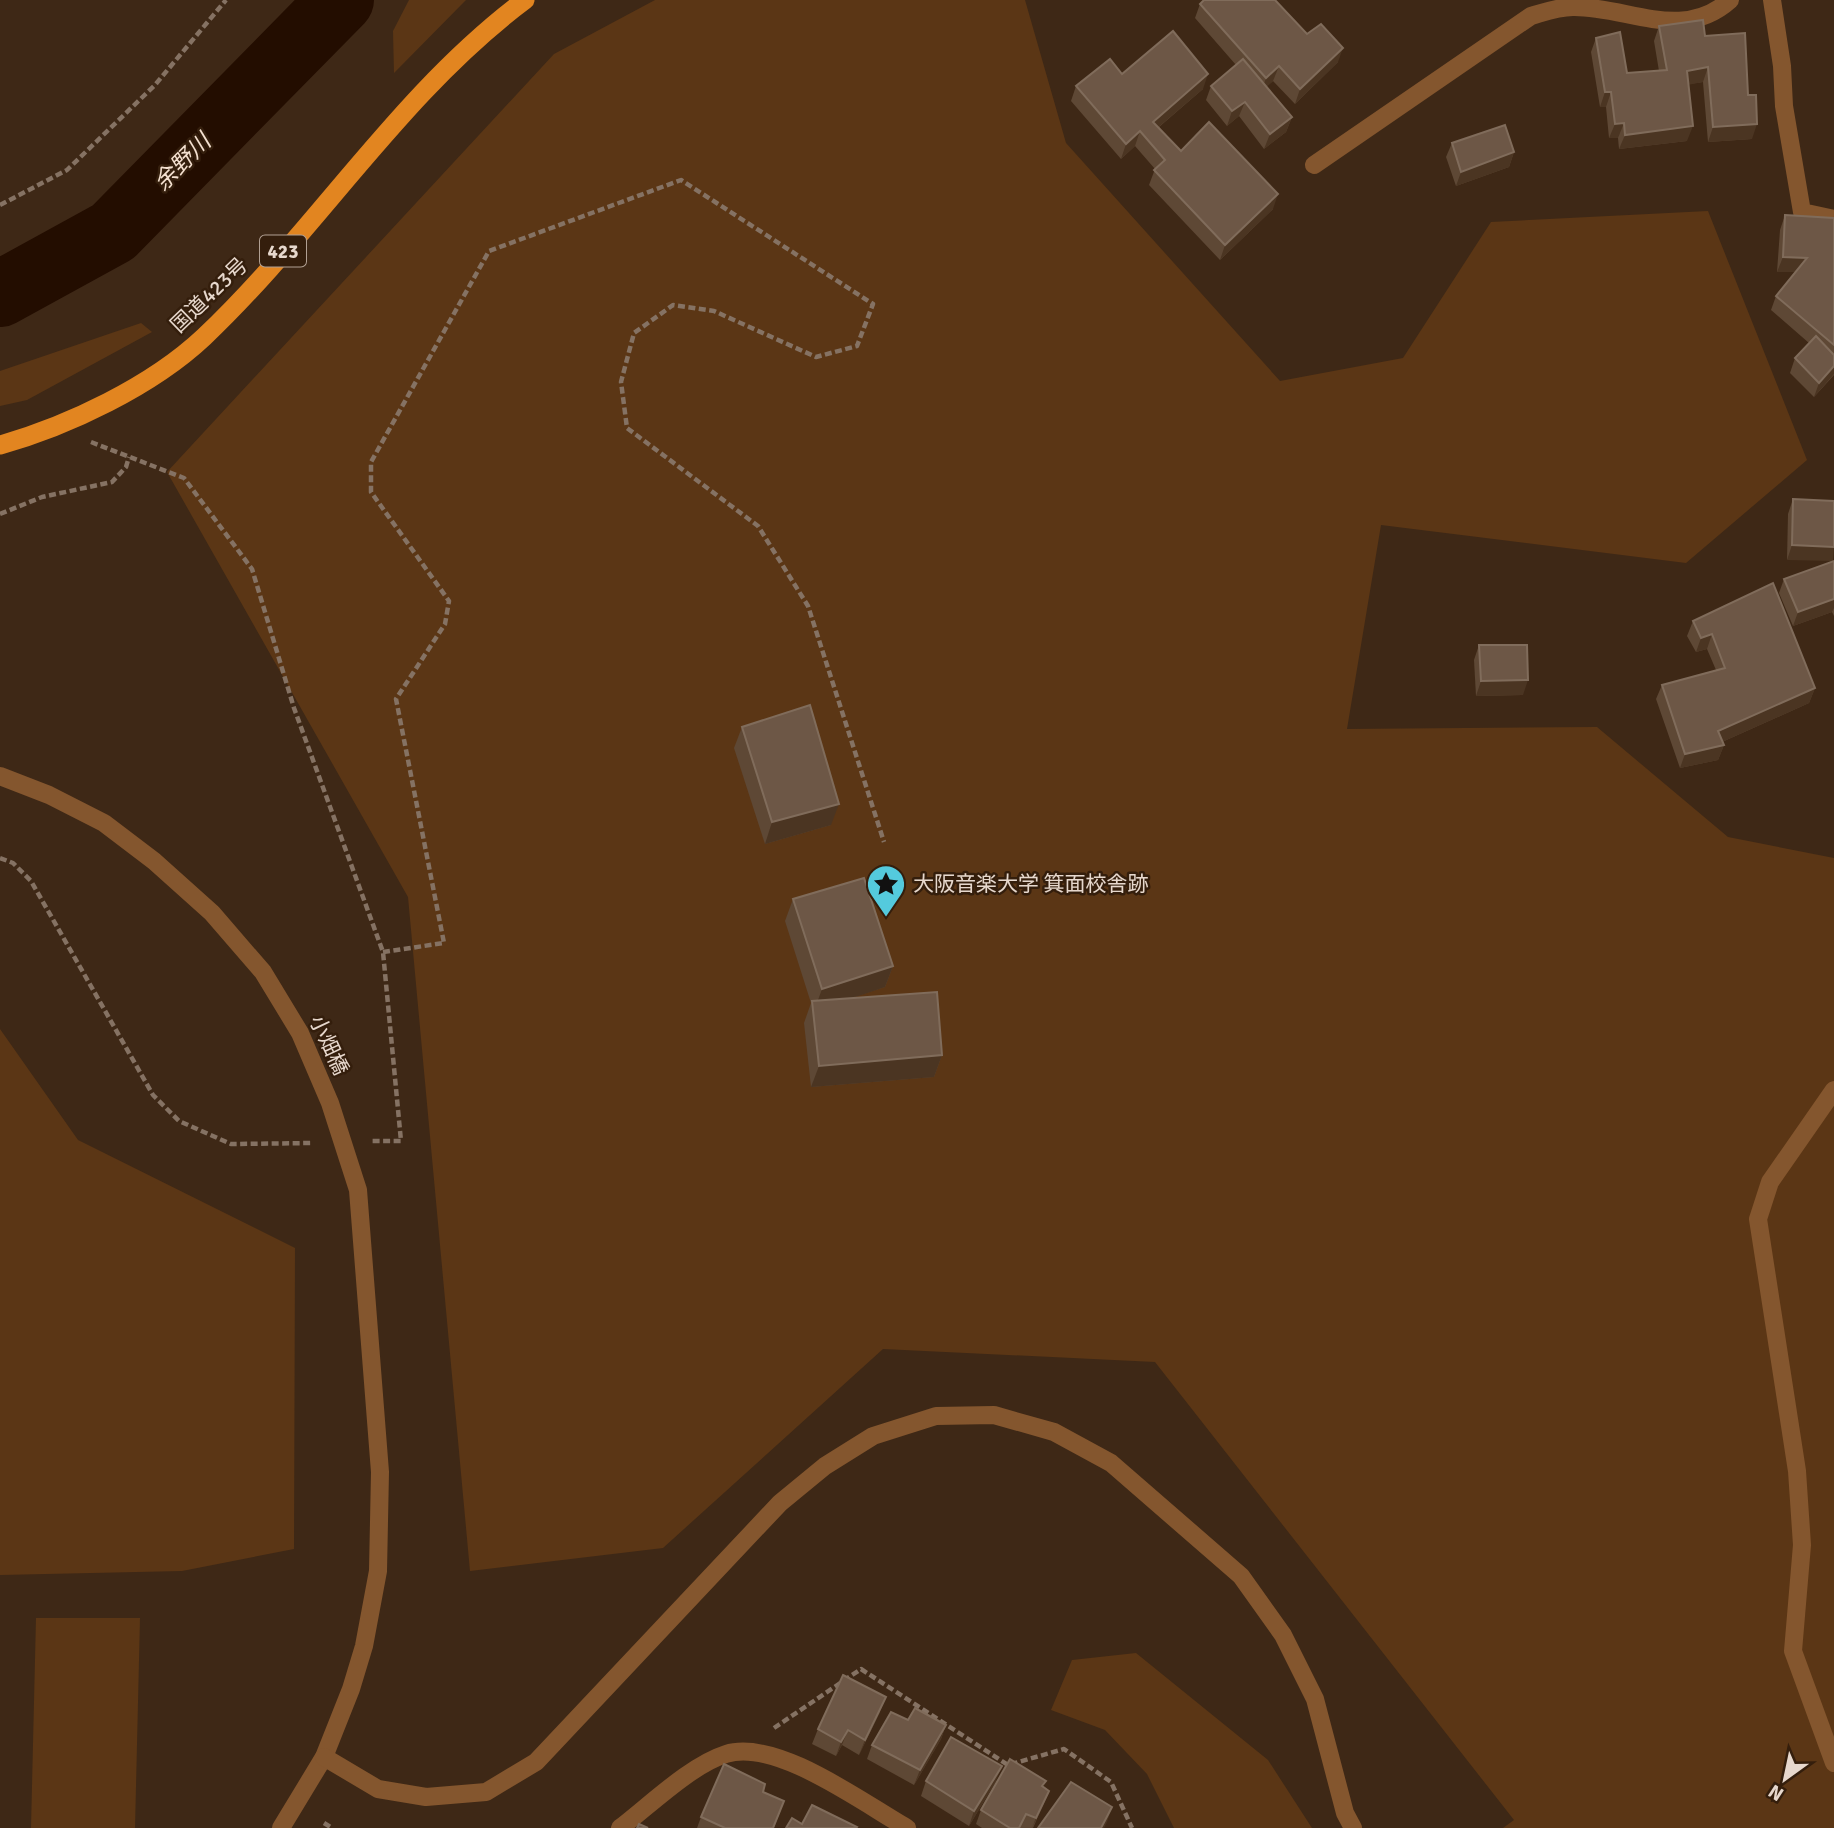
<svg xmlns="http://www.w3.org/2000/svg" width="1834" height="1828" font-family="Signika,'Noto Sans JP',sans-serif">
<style>
.green{fill:#5b3615}
.lines{fill:none;stroke-linecap:round;stroke-linejoin:round}
.river{stroke:#230d00;stroke-width:66}
.path{stroke:#857263;stroke-width:4.5;stroke-dasharray:7 3.5;stroke-linecap:butt}
.service{stroke:#84562e;stroke-width:18}
.minor{stroke:#84562e;stroke-width:18}
.tertiary{stroke:#84562e;stroke-width:18}
.trunk{stroke:#e28520;stroke-width:19}
.wall{fill:#5e4835}
.shaded-wall{fill:#4b3522}
.building{fill:#6d5746;stroke:#806c5b;stroke-width:2}
.labels{text-anchor:middle;stroke-width:5;stroke-linejoin:round;paint-order:stroke}
.shield{fill:#341e0c;stroke:#b1a093;stroke-width:2}
.shield-label{font-size:19px;font-weight:bold;fill:#e7d8cd}
.street-label{font-size:21px;fill:#e7d8cd;stroke:#341e0c}
.poi-label{font-size:21px;fill:#e7d8cd;stroke:#341e0c;text-anchor:start}
.water-label{font-size:23px;font-style:italic;fill:#f4e0d0;stroke:#341e0c}
</style>
<rect width="100%" height="100%" fill="#3e2816"/>
<g class="green">
<path d="M409,0H466L394,73L393,31Z"/>
<path d="M655,0H1025L1066,143L1280,381L1403,358L1491,222L1708,211L1807,460L1686,563L1381,525L1347,729L1597,727L1728,837L1834,858V1828H1503L1514,1820L1155,1362L883,1349L663,1548L470,1571L408,897L167,472L554,54Z"/>
<path d="M141,323L152,332L27,400L0,406V371Z"/>
<path d="M0,1029L78,1140L295,1248L294,1549L182,1571L0,1575Z"/>
<path d="M36,1618H140L135,1828H31Z"/>
<path d="M1136,1653L1268,1760L1312,1828H1174L1147,1774L1105,1730L1051,1710L1072,1660Z"/>
</g>
<g class="lines">
<path class="river" d="M0,294L113,232L341,0"/>
<g class="path">
<path d="M0,205L67,170L155,85L226,0"/>
<path d="M91,442L184,478L252,569L294,708L383,952L401,1141H371"/>
<path d="M0,514L42,497L112,482L126,467L129,457"/>
<path d="M0,858L13,863L31,881L153,1095L179,1121L231,1144L313,1143"/>
<path d="M383,952L444,943L396,699L445,624L449,601L371,492V462L489,251L681,180L873,304L857,346L816,357L714,311L673,305L634,333L621,382L627,428L758,526L808,606L884,842"/>
<path d="M774,1728L861,1669L1008,1765L1064,1749L1111,1782L1132,1828"/>
<path d="M324,1823L332,1828"/>
</g>
<path class="service" d="M1314,165L1531,16C1545,12 1558,7 1573,7C1627,6 1682,43 1730,0"/>
<g class="minor">
<path d="M1772,0L1782,66L1784,106L1802,212L1834,219"/>
<path d="M1834,1090L1770,1182L1758,1219L1797,1471L1802,1545L1793,1651L1834,1763"/>
<path d="M620,1828C650,1805 691,1765 726,1754C776,1738 863,1803 907,1828"/>
</g>
<g class="tertiary">
<path d="M0,776L49,795L104,823L154,861L212,913L263,972L300,1033L330,1103L358,1190L380,1472L378,1571L364,1646L351,1689L324,1757L281,1828"/>
<path d="M324,1757L378,1789L426,1797L486,1792L536,1762L780,1503L825,1466L873,1436L936,1416L994,1415L1054,1432L1111,1463L1241,1576L1283,1635L1315,1699L1345,1813L1353,1828"/>
</g>
<path class="trunk" d="M0,445C68,426 152,386 204,337C316,231 400,93 525,0"/>
</g>
<g class="wall">
<path d="M1200,4L1307,34L1338,62L1295,104L1273,81L1266,87L1292,117L1286,132L1264,149L1239,116L1227,126L1206,100L1211,86L1236,65L1195,18Z"/>
<path d="M1659,26L1705,36L1748,95L1752,139L1708,142L1703,82L1689,84L1687,141L1619,149L1618,138H1609L1606,107H1600L1591,52L1596,38L1627,73L1659,71L1654,41Z"/>
<path d="M1122,74L1203,89L1159,127L1181,151L1273,209L1220,260L1149,185L1155,169L1135,146L1121,159L1071,101L1076,86Z"/>
<path d="M1452,143L1514,152L1509,167L1456,186L1446,157Z"/>
<path d="M1785,215L1834,218V375L1814,397L1790,373L1795,358L1809,343L1771,310L1776,296L1795,272H1777L1780,230Z"/>
<path d="M1793,499L1834,501L1787,560L1788,514Z"/>
<path d="M1834,561V616L1832,612L1793,626L1779,593L1784,579Z"/>
<path d="M1693,621L1815,688L1809,703L1722,742L1724,745L1718,760L1680,768L1656,699L1662,685L1716,670L1707,649L1696,652L1687,636Z"/>
<path d="M1479,645L1523,695L1476,696L1474,660Z"/>
<path d="M742,727L831,825L765,844L734,748Z"/>
<path d="M793,899L893,966L885,987L851,998L942,1055L934,1077L811,1087L804,1023L811,1003L785,921Z"/>
<path d="M880,1712L859,1755L842,1745L836,1756L812,1744L818,1729Z"/>
<path d="M908,1720L946,1725L941,1739L914,1785L867,1759L872,1745Z"/>
<path d="M926,1781H996L969,1826L921,1796Z"/>
<path d="M1044,1787L1049,1791L1033,1828H982L976,1824L981,1810Z"/>
<path d="M763,1792L784,1801L774,1828H697L701,1817Z"/>
</g>
<g class="shaded-wall">
<path d="M1343,48L1338,62L1295,104L1300,89Z"/>
<path d="M1279,66L1273,81L1261,92L1266,78Z"/>
<path d="M1708,67L1703,82L1682,86L1687,71Z"/>
<path d="M1208,74L1203,89L1148,136L1153,122Z"/>
<path d="M1605,92H1611L1606,107H1600Z"/>
<path d="M1245,102L1239,116L1227,126L1232,111Z"/>
<path d="M1292,117L1286,132L1264,149L1270,134Z"/>
<path d="M1624,123L1618,138H1609L1615,124Z"/>
<path d="M1757,124L1752,139L1708,142L1713,127Z"/>
<path d="M1693,126L1687,141L1619,149L1625,135Z"/>
<path d="M1140,131L1135,146L1121,159L1126,144Z"/>
<path d="M1514,152L1509,167L1456,186L1461,172Z"/>
<path d="M1278,194L1273,209L1220,260L1225,245Z"/>
<path d="M1783,257L1807,258L1802,272H1777Z"/>
<path d="M1834,366V374L1814,397L1819,383Z"/>
<path d="M1792,545L1834,547L1833,561L1787,560Z"/>
<path d="M1834,599V608L1832,612L1793,626L1798,612Z"/>
<path d="M1712,634L1707,649L1696,652L1701,638Z"/>
<path d="M1528,680L1523,695L1476,696L1481,681Z"/>
<path d="M1815,688L1809,703L1713,746L1718,731Z"/>
<path d="M1724,745L1718,760L1680,768L1685,754Z"/>
<path d="M839,804L831,825L765,844L772,822Z"/>
<path d="M893,966L885,987L814,1011L822,989Z"/>
<path d="M942,1055L934,1077L811,1087L819,1066Z"/>
<path d="M886,1697L880,1712L859,1755L865,1740Z"/>
<path d="M946,1725L941,1739L914,1785L920,1770Z"/>
<path d="M848,1730L842,1745L836,1756L841,1742Z"/>
<path d="M1002,1766L996,1781L969,1826L974,1811Z"/>
<path d="M1049,1791L1043,1806L1032,1828L1036,1818Z"/>
<path d="M1112,1807L1107,1822L1104,1828H1101Z"/>
</g>
<g class="building">
<path d="M1204,0H1275L1307,34L1321,24L1343,48L1300,89L1279,66L1266,78L1200,4Z"/>
<path d="M1703,20L1705,36L1745,33L1748,95H1756L1757,124L1713,127L1708,67L1687,71L1693,126L1625,135L1624,123L1615,124L1611,92H1605L1596,38L1620,32L1627,73L1667,70L1659,26Z"/>
<path d="M1173,31L1208,74L1153,122L1181,151L1209,122L1278,194L1225,245L1154,170L1165,160L1140,131L1126,144L1076,86L1110,59L1122,74Z"/>
<path d="M1243,59L1292,117L1270,134L1245,102L1232,111L1211,86Z"/>
<path d="M1505,125L1514,152L1461,172L1452,143Z"/>
<path d="M1785,215L1834,218V345L1776,296L1807,258L1783,257Z"/>
<path d="M1816,336L1834,355V366L1819,383L1795,358Z"/>
<path d="M1793,499L1834,501V547L1792,545Z"/>
<path d="M1834,561V599L1798,612L1784,579Z"/>
<path d="M1773,583L1815,688L1718,731L1724,745L1685,754L1662,685L1725,668L1712,634L1701,638L1693,621Z"/>
<path d="M1479,645H1527L1528,680L1481,681Z"/>
<path d="M810,705L839,804L772,822L742,727Z"/>
<path d="M864,878L893,966L822,989L793,899Z"/>
<path d="M937,992L942,1055L819,1066L812,1001Z"/>
<path d="M843,1675L886,1697L865,1740L848,1730L841,1742L818,1729Z"/>
<path d="M915,1708L946,1725L920,1770L872,1745L891,1712L908,1720Z"/>
<path d="M951,1737L1002,1766L974,1811L926,1781Z"/>
<path d="M1010,1759L1046,1781L1042,1786L1049,1791L1036,1818L1026,1814L1019,1828H1010L981,1810Z"/>
<path d="M724,1764L765,1784L763,1792L784,1801L773,1828H725L701,1817Z"/>
<path d="M1071,1782L1112,1807L1101,1828H1038Z"/>
<path d="M812,1805L857,1827L856,1828H786L792,1818L802,1824Z"/>
<path d="M639,1824L648,1828H637Z"/>
</g>
<defs>
<g id="sight-pin" transform="scale(2.0125)"><path d="M0 17L-7.5 6A9.5 9.5 0 1 1 7.5 6Z" fill="#54cadd" stroke="#341e0c"/><path d="M0-6L1.8-2.2L6-1.7L2.9 1.2L3.7 5.4L0 3.3L-3.7 5.4L-2.9 1.2L-6-1.7L-1.8-2.2Z" fill="#111"/></g>
</defs>
<g fill-rule="evenodd">
<use href="#sight-pin" x="886" y="884"/>
</g>
<g class="labels">
<rect class="shield" x="260" y="235.5" width="46" height="31" rx="5"/>
<g class="shield-label">
<text x="283" y="258">423</text>
</g>
<g class="street-label">
<text transform="translate(209 295) rotate(-44)" y="7">国道423号</text>
<text transform="translate(329 1045) rotate(65)" y="7">小畑橋</text>
</g>
<g class="poi-label">
<text x="913" y="891">大阪音楽大学 箕面校舎跡</text>
</g>
<g class="water-label">
<text transform="translate(182 162) rotate(-45)" y="8">余野川</text>
</g>
</g>
<g transform="translate(1785 1779) rotate(213)" stroke="#341e0c" stroke-width="5" paint-order="stroke">
<path d="M0-5L12 26L0 18L-12 26Z" fill="#e7d8cd"/>
<text y="-10" font-size="19" font-weight="bold" text-anchor="middle" fill="#e7d8cd">N</text>
</g>
</svg>
